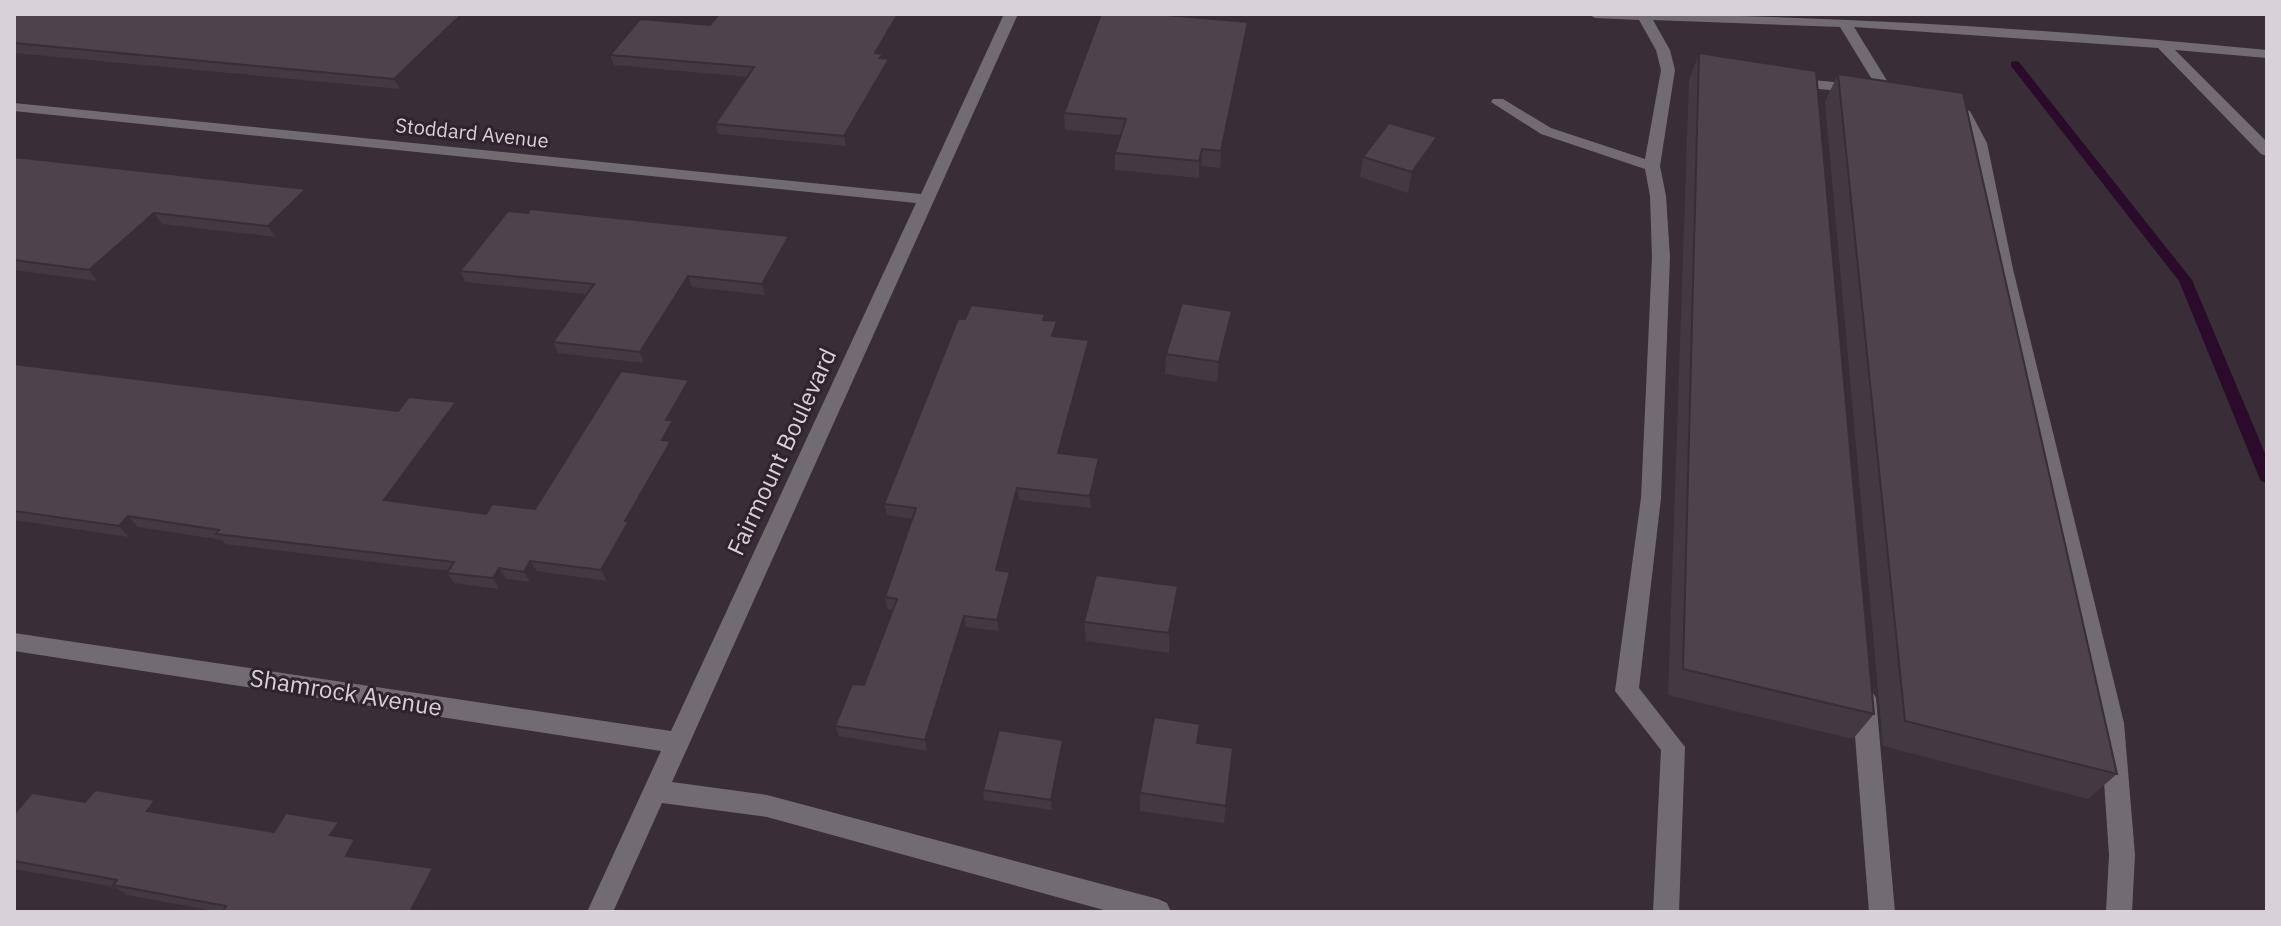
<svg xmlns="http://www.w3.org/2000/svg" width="2281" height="926" font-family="'IBM Plex Sans',sans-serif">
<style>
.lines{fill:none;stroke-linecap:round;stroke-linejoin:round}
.stream{fill:#2a0b2a;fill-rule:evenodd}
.minor{fill:#726c72;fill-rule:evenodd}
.wall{fill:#433942}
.shaded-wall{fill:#372e36}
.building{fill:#4e424d;stroke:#372e36;stroke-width:2}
.labels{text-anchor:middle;stroke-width:6;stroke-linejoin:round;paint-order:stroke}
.far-street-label{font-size:20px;fill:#d9d1d8;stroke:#2e232e}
.street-label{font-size:24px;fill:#d9d1d8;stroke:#2e232e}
</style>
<rect width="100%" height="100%" fill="#392d38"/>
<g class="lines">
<path class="stream" d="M2015,61L2019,62L2192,280L2267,458V483L2261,481L2259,477L2179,281L2011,66V62Z"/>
<g class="minor">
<path d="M1004,14H1018L672,782L767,795L1158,899L1167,903L1171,912H1111L767,817L662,803L613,912H587L661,751L14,651V633L671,731L916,203L14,111V103L921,194Z"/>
<path d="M1588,14C1815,14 2041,28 2267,50V58L2175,50L2267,142V156L2261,154L2158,48L1854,27L1894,92L1887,96L1791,86L1784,82L1791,78L1876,86L1840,27L1653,20L1670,50L1675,70L1660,166L1666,196L1670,257L1661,498L1639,688L1685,747L1679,912H1653L1661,750L1615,691L1641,498L1652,257L1650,196L1645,169L1541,134L1491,102L1493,99H1503L1551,128L1645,159L1661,70L1656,50L1639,20L1595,18Z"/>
<path d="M1950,106L1970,111L1987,143L2013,269L2124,723L2135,855L2132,912H2106L2109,855L2100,723L1995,269L1971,143L1959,117L1943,110Z"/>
<path d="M1864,688L1872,691L1876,698L1895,912H1869L1852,698L1856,691Z"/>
</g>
</g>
<g class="wall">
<path d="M14,14H467L470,21L400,89L14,53Z"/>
<path d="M1248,22L1247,38L1220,168L1201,166L1199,178L1115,170V153L1121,135L1065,130L1064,113Z"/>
<path d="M710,25L883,54V58L889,59L891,69L846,146L718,134L715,124L747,77L614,65L610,55Z"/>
<path d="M1699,53L1874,714L1853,739L1668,695L1689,80Z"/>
<path d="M1838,74L2117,774L2088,799L1883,746L1825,102Z"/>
<path d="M14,157L312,200L275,237L162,224L97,281L14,270Z"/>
<path d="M1363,157L1433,158L1408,193L1360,177Z"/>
<path d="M789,236L791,247L765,295L692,287L644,363L558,353L553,342L587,294L465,282L460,271Z"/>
<path d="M1045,314V320L1058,333L1057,336L1089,352L1062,453L1100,470L1091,508L1019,500L1001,571L1011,583L999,631L966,627L927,751L839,736L835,726L864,685L893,610L887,609L885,597L912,519L887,515L884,504L965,319Z"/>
<path d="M1231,332L1217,382L1165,374L1166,354Z"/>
<path d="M14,364L398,411L456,402L462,413L398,502L486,514L535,509L689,380L693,391L674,424L677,431L671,442L675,452L632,528L634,532L607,581L537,571L530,582L506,579L499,589L454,583L447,573L448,571L225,544L222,540L138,527L129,537L14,520Z"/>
<path d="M1177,606L1169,653L1086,641L1084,622Z"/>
<path d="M1198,743L1233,748L1224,823L1140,811V793Z"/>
<path d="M1064,750L1052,810L984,800L983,790Z"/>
<path d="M155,800L168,810L165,814L274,832L339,822L349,832L346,838L355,839L365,849L360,858L433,868L442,878L424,912H220L127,895L115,887L14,869V813L85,802Z"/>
</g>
<g class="shaded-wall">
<path d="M462,14H467L470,21L400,89L394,79Z"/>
<path d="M898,14H906L882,54L884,64L875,53Z"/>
<path d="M1248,22L1247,38L1220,168L1221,151Z"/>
<path d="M889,59L891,69L846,146L844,136Z"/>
<path d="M1437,137L1433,158L1408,193L1412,172Z"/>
<path d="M1202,149L1201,166L1199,178V161Z"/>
<path d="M306,189L312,200L275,237L268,226Z"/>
<path d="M154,213L162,224L97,281L89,270Z"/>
<path d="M789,236L791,247L765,295L762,284Z"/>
<path d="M688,276L692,287L644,363L640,352Z"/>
<path d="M1232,311L1231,332L1217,382L1219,362Z"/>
<path d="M1057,321L1058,333L1053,348L1052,336Z"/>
<path d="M1089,340V352L1059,464L1058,453Z"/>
<path d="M689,380L693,391L674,424L677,431L671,442L675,452L632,528L634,532L607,581L601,570L662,440L666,420Z"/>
<path d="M456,402L462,413L392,511L384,500Z"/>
<path d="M1099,458L1100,470L1091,508L1090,496Z"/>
<path d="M1017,488L1019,500L998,582L996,570Z"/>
<path d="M128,516L138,527L129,537L119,526Z"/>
<path d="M530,561L537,571L530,582L524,572Z"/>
<path d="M499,568L506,579L499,589L493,578Z"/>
<path d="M1010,572L1011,583L999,631L997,620Z"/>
<path d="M1178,586L1177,606L1169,653V633Z"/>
<path d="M964,616L966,627L927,751L925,740Z"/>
<path d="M1063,740L1064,750L1052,810L1051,800Z"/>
<path d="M155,800L168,810L160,821L147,811Z"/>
<path d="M339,822L349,832L341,845L330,835Z"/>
<path d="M355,839L365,849L356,865L346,856Z"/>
<path d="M433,868L442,878L424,912H410Z"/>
</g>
<g class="building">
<path d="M14,14H462L394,79L14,43Z"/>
<path d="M719,14H898L875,53L883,54L880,58L889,59L844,136L715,124L754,67L610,55L640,19L710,25Z"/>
<path d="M1101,14H1154L1248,22L1221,151L1202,149L1199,161L1115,153L1126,119L1064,113Z"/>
<path d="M1699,53L1816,71L1874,714L1683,669Z"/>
<path d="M1838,74L1963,93L2117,774L1905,721Z"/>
<path d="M1389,123L1437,137L1412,172L1363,157Z"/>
<path d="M14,157L306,189L268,226L154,213L89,270L14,260Z"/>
<path d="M530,209L789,236L762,284L688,276L640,352L553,342L594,284L460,271L508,211L528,213Z"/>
<path d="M1182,303L1232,311L1219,362L1166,354Z"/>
<path d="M971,305L1045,314L1043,320L1057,321L1052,336L1089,340L1058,453L1099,458L1090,496L1017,488L996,570L1010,572L997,620L964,616L925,740L835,726L852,684L864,685L897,599L885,597L916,508L884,504L958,319H965Z"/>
<path d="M14,364L398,411L409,397L456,402L384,500L486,514L492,504L535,509L621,371L689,380L666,420H673L662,440L671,441L625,521H629L601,570L530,561L524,572L499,568L493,578L447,573L454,562L216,534L219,530L128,516L119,526L14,511Z"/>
<path d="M1096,575L1178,586L1169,633L1084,622Z"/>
<path d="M1154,717L1200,724L1197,743L1233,748L1226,806L1140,793Z"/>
<path d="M999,730L1063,740L1051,800L983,790Z"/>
<path d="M95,790L155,800L147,811L274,832L286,813L339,822L330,835L355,839L346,856L433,868L410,912H223L226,906L113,885L117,880L14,861V813H15L32,793L85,802Z"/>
</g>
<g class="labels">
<g class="far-street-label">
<text transform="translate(472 133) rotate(6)" y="7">Stoddard Avenue</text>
</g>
<g class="street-label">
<text transform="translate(782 452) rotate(-65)" y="8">Fairmount Boulevard</text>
<text transform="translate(346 693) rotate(9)" y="8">Shamrock Avenue</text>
</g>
</g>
<rect width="2281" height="926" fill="none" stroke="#d9d1d8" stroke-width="32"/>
</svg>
